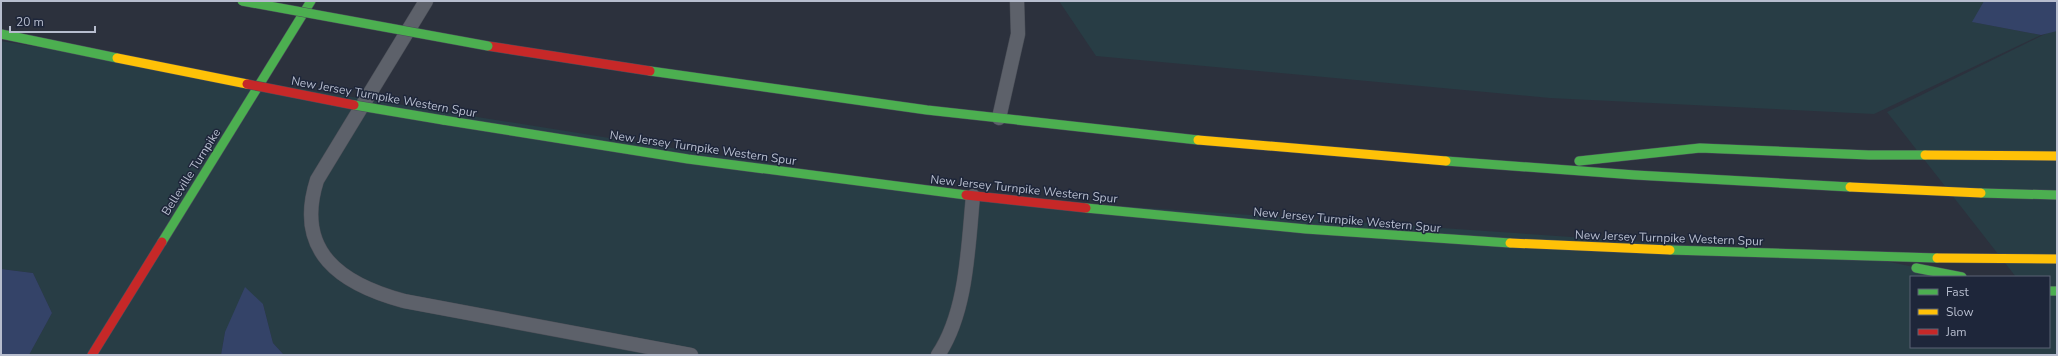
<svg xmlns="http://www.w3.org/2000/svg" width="2058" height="356" font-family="'Nunito Sans',sans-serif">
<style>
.green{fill:#283d45}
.water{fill:#344368}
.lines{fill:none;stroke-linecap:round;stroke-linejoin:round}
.lane-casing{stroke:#494d56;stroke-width:15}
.fast-casing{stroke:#4a4e5a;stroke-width:10}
.slow-casing{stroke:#4a4e5a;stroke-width:10}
.jam-casing{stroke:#4a4e5a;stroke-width:10}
.lane{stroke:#5d616a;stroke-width:14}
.fast{stroke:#4caf50;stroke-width:9}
.slow{stroke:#ffc107;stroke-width:9}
.jam{stroke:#c62828;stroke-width:9}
.fast-bridge-casing{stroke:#494d59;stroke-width:10;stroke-linecap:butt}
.slow-bridge-casing{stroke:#494d59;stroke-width:10;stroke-linecap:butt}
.jam-bridge-casing{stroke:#494d59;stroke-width:10;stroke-linecap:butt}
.fast-bridge{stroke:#4caf50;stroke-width:9}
.slow-bridge{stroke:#ffc107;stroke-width:9}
.jam-bridge{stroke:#c62828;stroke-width:9}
.labels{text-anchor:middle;stroke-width:3;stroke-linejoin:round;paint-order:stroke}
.street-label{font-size:12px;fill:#b7bdce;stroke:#1e263a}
</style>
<rect width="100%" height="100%" fill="#2c313d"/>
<g class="green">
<path d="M1059,1H1984L1973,22L2041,35L1874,114L1550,98L1096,56Z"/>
<path d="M2051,31H2057V355H284L273,343L263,304L225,332L221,355H29L52,313L33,273L1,269V41L973,196L1866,257L1962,277H1911V347H2049V277H2016L1887,112Z"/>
</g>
<g class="water">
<path d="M1984,1H2057V31L2041,35L1972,22Z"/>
<path d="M1,269L33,273L52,313L29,355H1Z"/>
<path d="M245,287L263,304L273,343L284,355H221L225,332Z"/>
</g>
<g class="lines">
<g class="lane-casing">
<g id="lane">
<path d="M426,1L317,180C294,252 341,284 404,301L691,355"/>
<path d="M999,118L1018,34L1017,1"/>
<path d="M938,355C967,312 968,247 973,196"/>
</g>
</g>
<g class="fast-casing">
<g id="fast">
<path d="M1,34L117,58"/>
<path d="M650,71L927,110L1198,140"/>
<path d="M443,120L688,159L966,195"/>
<path d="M1446,161L1635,175L1850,187"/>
<path d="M1579,161L1700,148L1869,155H1925"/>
<path d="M1981,193L2057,195"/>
<path d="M1086,208L1306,229L1510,243"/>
<path d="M162,242L311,1"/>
<path d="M1670,250L1937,258"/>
<path d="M1916,268L1962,277"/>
<path d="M2049,291H2057"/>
</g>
</g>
<g class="slow-casing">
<g id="slow">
<path d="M1198,140L1446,161"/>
<path d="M1925,155L2057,156"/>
<path d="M1850,187L1981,193"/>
<path d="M1510,243L1670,250"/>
<path d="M1937,258L2057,259"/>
</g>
</g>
<g class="jam-casing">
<g id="jam">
<path d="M488,46L650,71"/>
<path d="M966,195L1086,208"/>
<path d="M92,355L162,242"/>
</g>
</g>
<use href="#lane" class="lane"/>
<use href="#fast" class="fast"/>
<use href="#slow" class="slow"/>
<use href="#jam" class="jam"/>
<g class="fast-bridge-casing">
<g id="fast-bridge">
<path d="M242,1L488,46"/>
<path d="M354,105L443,120"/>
</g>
</g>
<g class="slow-bridge-casing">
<path id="slow-bridge" d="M117,58L247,84"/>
</g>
<g class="jam-bridge-casing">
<path id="jam-bridge" d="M247,84L354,105"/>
</g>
<use href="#fast-bridge" class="fast-bridge"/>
<use href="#slow-bridge" class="slow-bridge"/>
<use href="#jam-bridge" class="jam-bridge"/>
</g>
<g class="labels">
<g class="street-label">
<text transform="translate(384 97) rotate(10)" y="4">New Jersey Turnpike Western Spur</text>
<text transform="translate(703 148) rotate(8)" y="4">New Jersey Turnpike Western Spur</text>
<text transform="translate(191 172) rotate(-58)" y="4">Belleville Turnpike</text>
<text transform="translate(1024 189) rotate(6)" y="4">New Jersey Turnpike Western Spur</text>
<text transform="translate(1347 220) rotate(5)" y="4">New Jersey Turnpike Western Spur</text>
<text transform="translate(1669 238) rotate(2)" y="4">New Jersey Turnpike Western Spur</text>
</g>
</g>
<rect width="2058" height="356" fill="none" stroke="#b7bdce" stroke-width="4"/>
<rect x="1910" y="276" width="140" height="72" fill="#1e263a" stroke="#5b6275"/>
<rect x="1918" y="289" width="20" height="6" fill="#4caf50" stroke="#5b6275"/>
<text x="1946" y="296" font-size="12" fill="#b7bdce">Fast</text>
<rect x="1918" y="309" width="20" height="6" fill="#ffc107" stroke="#5b6275"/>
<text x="1946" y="316" font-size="12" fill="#b7bdce">Slow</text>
<rect x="1918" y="329" width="20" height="6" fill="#c62828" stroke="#5b6275"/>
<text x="1946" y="336" font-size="12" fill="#b7bdce">Jam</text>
<path d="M10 26v6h85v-6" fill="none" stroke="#b7bdce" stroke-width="2"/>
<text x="16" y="26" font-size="12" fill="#b7bdce" stroke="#1e263a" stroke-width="3" paint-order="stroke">20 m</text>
</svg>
